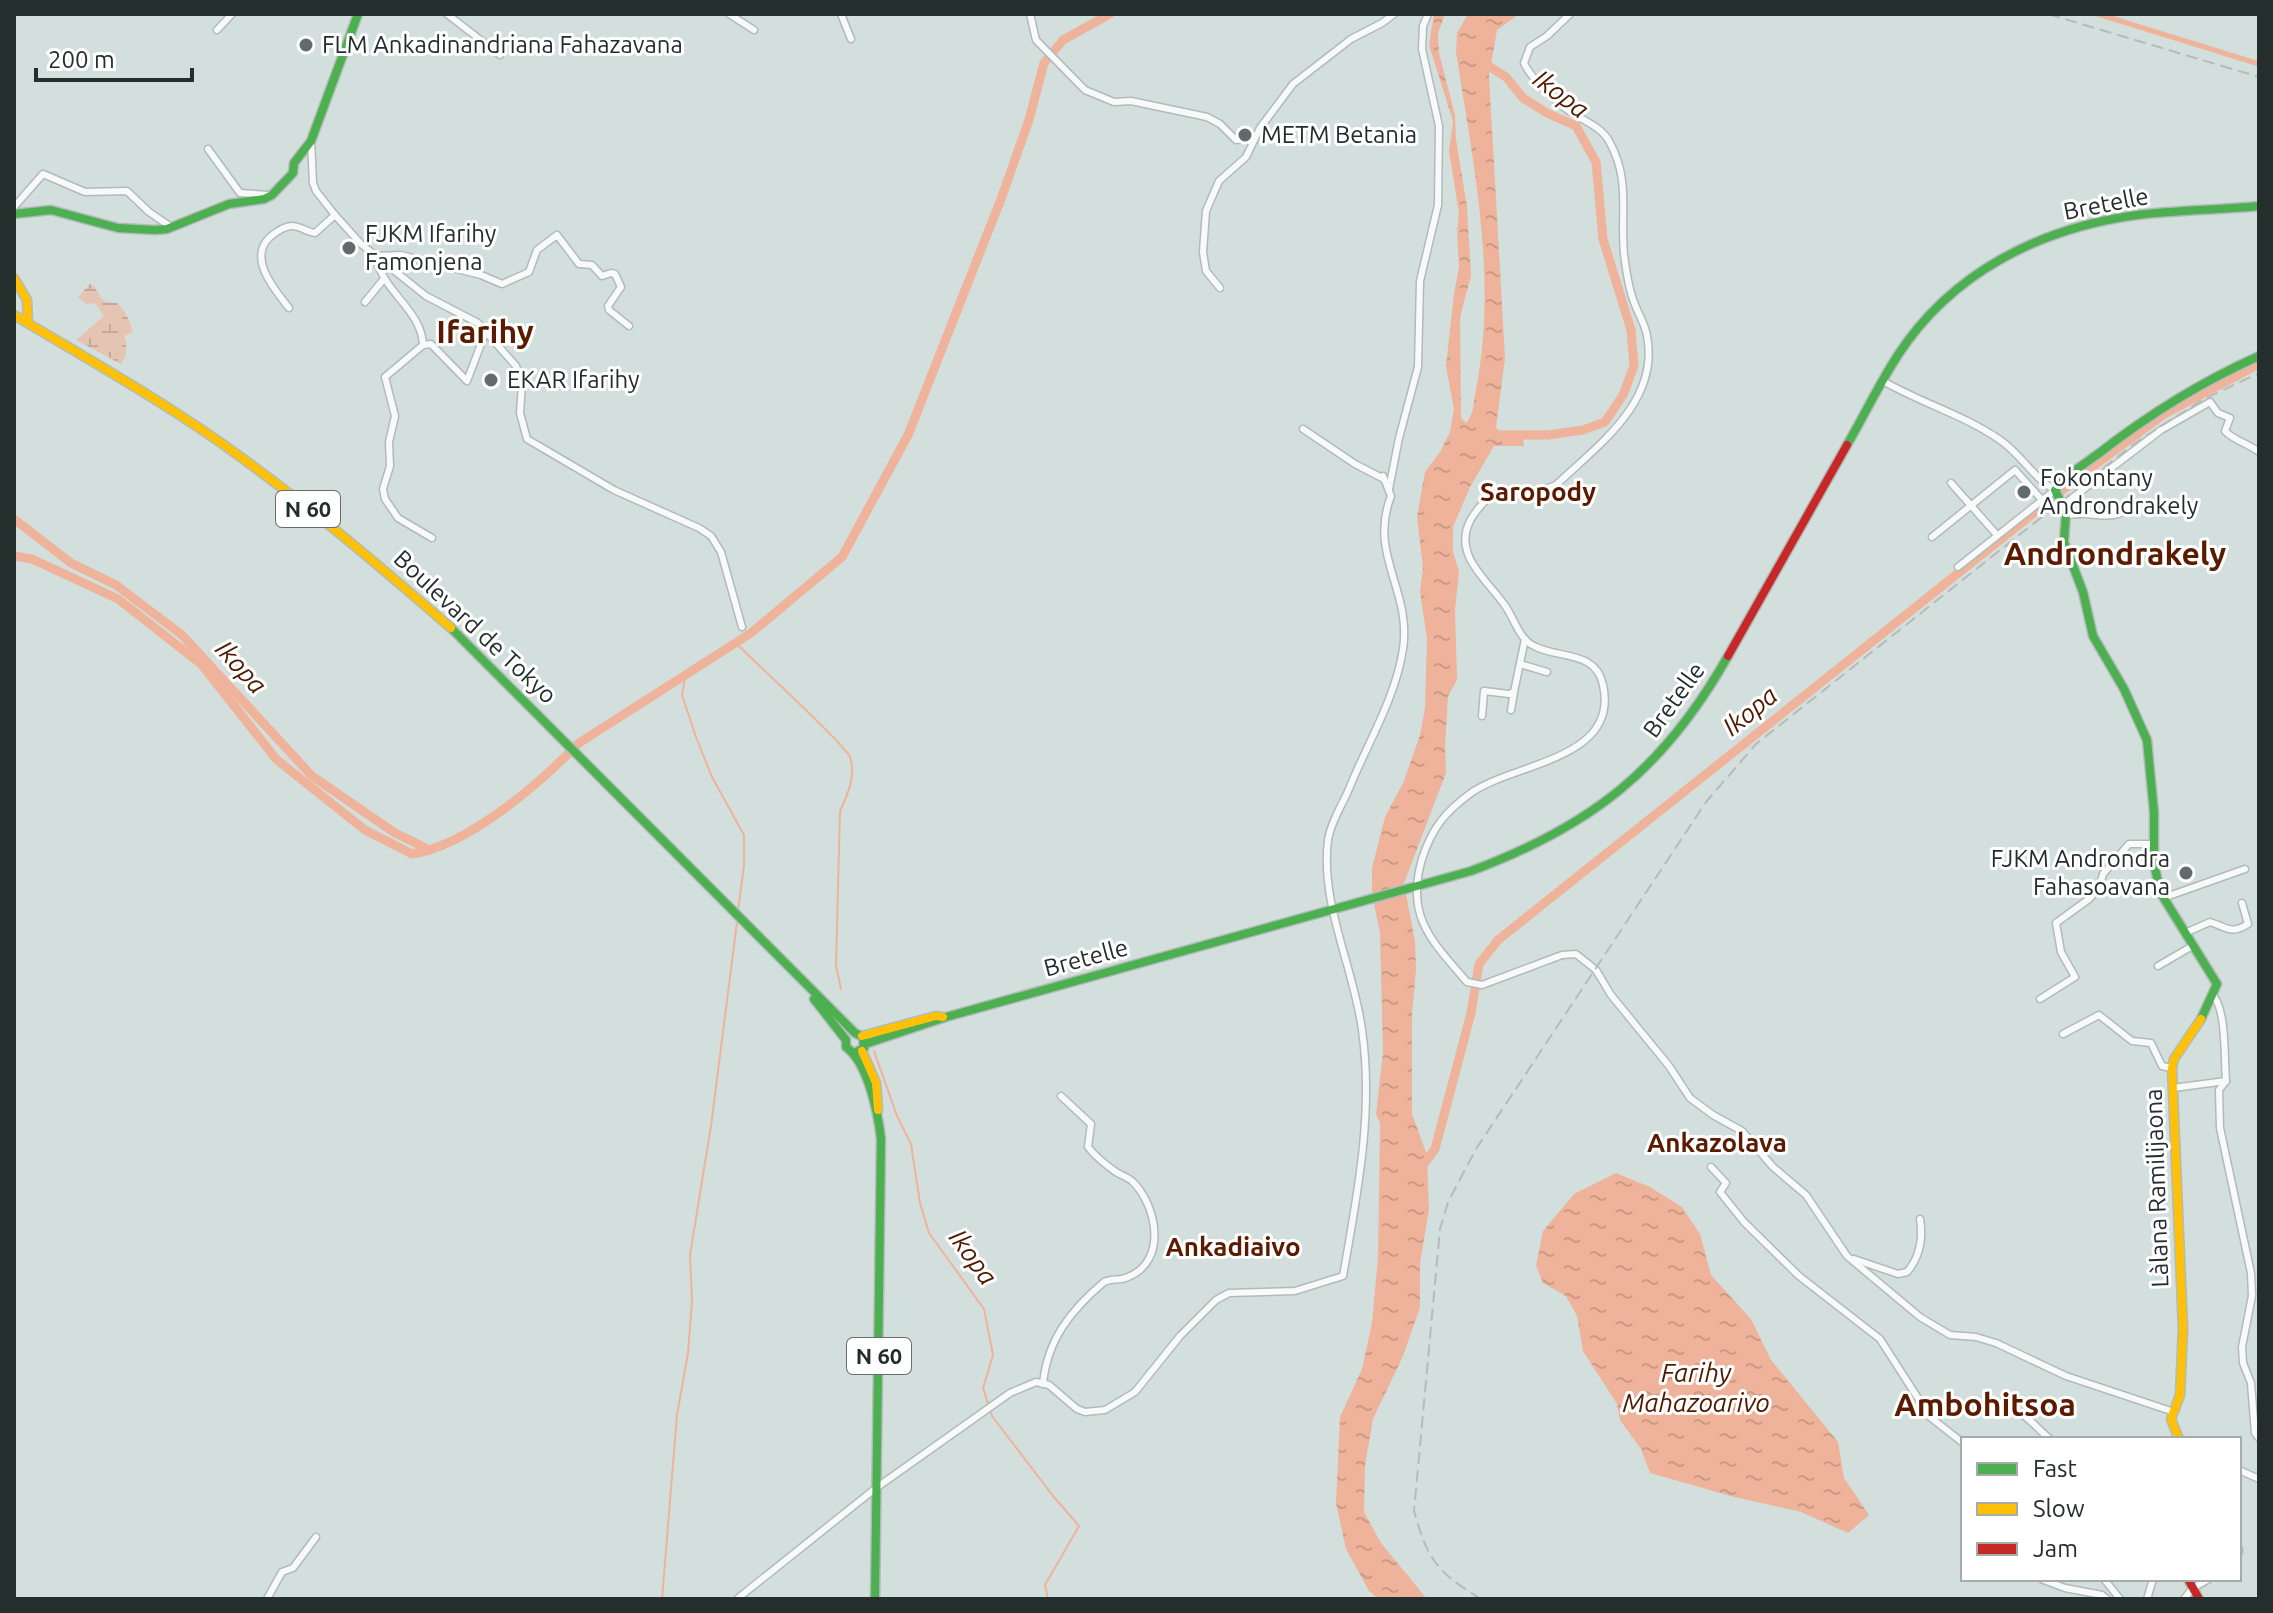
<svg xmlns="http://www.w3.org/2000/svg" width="2273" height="1613" font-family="Ubuntu,sans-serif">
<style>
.wetland{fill:url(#wetland-marsh)}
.water{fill:url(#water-ripples)}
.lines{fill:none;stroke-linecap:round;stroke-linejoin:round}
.stream{stroke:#eeb39a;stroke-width:2}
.canal{stroke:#eeb39a;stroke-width:5}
.river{stroke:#eeb39a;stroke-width:9}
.street-casing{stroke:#b1bbb9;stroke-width:9}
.fast-casing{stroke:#b1bbb9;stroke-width:11}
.slow-casing{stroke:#b1bbb9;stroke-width:11}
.jam-casing{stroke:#b1bbb9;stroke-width:11}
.street{stroke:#f8fafa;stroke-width:6}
.fast{stroke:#4caf50;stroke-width:8}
.slow{stroke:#ffc107;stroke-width:8}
.jam{stroke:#c62828;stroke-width:8}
.rail{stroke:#b7bab9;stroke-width:2;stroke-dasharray:12 6;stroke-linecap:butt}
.poi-dot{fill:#616c6a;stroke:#fff;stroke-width:3}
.labels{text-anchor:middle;stroke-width:6;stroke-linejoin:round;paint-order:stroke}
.shield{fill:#fff;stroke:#666d6b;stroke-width:2}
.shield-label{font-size:22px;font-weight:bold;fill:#242e2c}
.poi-label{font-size:24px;fill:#242e2c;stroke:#fff;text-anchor:start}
.street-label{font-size:24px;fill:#242e2c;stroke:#fff}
.water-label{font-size:26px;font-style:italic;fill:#4f1901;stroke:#fff}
.neighbourhood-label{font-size:26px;font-weight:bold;fill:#5b1b00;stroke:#fff}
.district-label{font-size:32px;font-weight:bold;fill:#5b1b00;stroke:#fff}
</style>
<defs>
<pattern id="wetland-marsh" width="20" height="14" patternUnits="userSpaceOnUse" patternTransform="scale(2)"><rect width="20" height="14" fill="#e5c4b4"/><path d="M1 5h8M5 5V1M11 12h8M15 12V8" fill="none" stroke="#c4a99b"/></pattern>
<pattern id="water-ripples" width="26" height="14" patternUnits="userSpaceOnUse" patternTransform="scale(2)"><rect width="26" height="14" fill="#eeb39a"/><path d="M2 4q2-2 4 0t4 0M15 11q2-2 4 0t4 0" fill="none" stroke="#cc9a85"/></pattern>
</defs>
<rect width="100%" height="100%" fill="#d3dfdc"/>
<path class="wetland" d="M90,284L94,286C102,298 101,303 117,303C126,311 130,322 133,332L124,336C128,344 127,356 121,364L76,340L104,316L95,303L86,304L78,297Z"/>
<g class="water">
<path d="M1434,14H1445L1438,33L1439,53L1455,115L1456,139L1467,207L1471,276L1460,317L1461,418L1466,423C1475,412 1473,403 1476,389C1498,279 1473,162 1456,52L1457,33L1468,14H1519L1497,30L1489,76L1505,358L1496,427L1503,439L1523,438L1524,446H1494L1470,487L1453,527V552L1459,572L1455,610L1457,680L1448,696L1445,747L1446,773L1404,883L1415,942L1416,970L1412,1014V1114L1427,1155L1429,1210L1420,1263V1307L1403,1356L1373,1419L1365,1465L1364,1512L1381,1543L1427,1599H1378L1369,1591L1346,1549L1336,1503L1340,1417L1362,1369L1372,1323L1378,1257L1380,1123L1376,1114L1383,1052L1380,933L1372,894V868L1385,817L1404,781L1420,735L1425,708L1427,638L1420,592L1423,568L1417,517L1425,472L1440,452L1450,432L1454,409L1446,366L1454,293L1459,267L1457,234L1459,213L1449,151L1453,121L1429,45Z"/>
<path d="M1616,1173L1650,1187L1682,1207L1700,1234L1711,1275L1751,1319L1771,1360L1838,1442L1844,1478L1869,1515L1848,1533L1801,1512L1734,1497L1650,1473L1641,1449L1620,1420L1617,1404L1583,1351L1577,1316L1566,1296L1543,1283L1536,1265L1543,1231L1574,1194Z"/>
</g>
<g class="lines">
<g class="stream">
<path d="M736,643C752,660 846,745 850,757C856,776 848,794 840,811L836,966L841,989"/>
<path d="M686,673L682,695L696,737L712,777L744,835V865L738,911"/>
<path d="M874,1051L897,1116L911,1144L920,1203L929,1233L984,1309L993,1355L983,1388L992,1416L1053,1496L1079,1526L1045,1585L1048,1599"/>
<path d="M662,1599L677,1415L688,1353L692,1301L690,1255L711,1126L737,922"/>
</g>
<path class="canal" d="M2098,14L2259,64"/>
<g class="river">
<path d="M1484,63L1506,77L1523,98L1547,113L1576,126L1596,162L1603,239L1631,330L1634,366L1623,395L1605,422L1583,430L1548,435H1488"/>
<path d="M14,519L71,563L116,585L182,635L312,776L395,833L430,850"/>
<path d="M14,556L32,559L118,599L201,664L277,760L365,830L412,854C469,845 539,784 579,743L751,633L842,557L908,435L1001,199L1029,120L1044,63L1063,40L1110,14"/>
<path d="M1420,1169L1435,1149L1471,1013L1479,964L1498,940L2085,472L2164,414L2259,364"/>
</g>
<g class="street-casing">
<g id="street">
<path d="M447,14L500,55"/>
<path d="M729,14L754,30"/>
<path d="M841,14L851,39"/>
<path d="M1030,14L1036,40L1085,90L1114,102L1131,101L1207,117L1220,124L1236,140L1247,139L1252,143"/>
<path d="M1570,14L1547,36L1530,47L1524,63C1531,79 1552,97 1565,108C1579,119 1600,125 1609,141C1631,180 1620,213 1624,254C1626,270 1628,287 1634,302C1638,314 1645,323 1647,336C1660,402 1597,446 1556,485C1535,495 1511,486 1491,497C1482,502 1476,511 1471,519C1451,555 1488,580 1506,607C1514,619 1520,640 1534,646C1558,659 1596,650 1603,685C1620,760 1513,763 1471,793C1445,812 1432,828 1422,859C1405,917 1432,941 1467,982L1482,985L1562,955L1576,954L1596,970L1611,995L1669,1066L1690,1098L1713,1115L1742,1131L1773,1167L1806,1195L1847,1256L1920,1317L1950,1335L1976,1337L1996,1343L2066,1376L2174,1412"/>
<path d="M217,30L232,14"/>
<path d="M311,141L313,183L316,191L335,215L361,244L426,296L478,323L516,366L522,384L520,413L527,439L614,490L699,528L711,536L721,552L742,627"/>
<path d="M208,149L240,193L269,195"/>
<path d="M14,207L43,174L85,192L127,191L149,212L171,227"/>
<path d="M1220,288L1206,271L1203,252L1206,211L1219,181L1246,157L1260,128L1293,84L1351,39L1382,23L1394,14"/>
<path d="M365,302L383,280"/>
<path d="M289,308C275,290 247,258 270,237C276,232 284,226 292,226C300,226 307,232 315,233L335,215"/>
<path d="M423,345C422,310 382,292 376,256L401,255L481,275L502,284L529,272L537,250L557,235L579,264L592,265L602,276L611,273L615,274L621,287L608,306L609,310L629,326"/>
<path d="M1883,381C1921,403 1964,415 2000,440C2021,454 2033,478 2055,490L1958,567"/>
<path d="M1303,429L1355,464L1384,479"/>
<path d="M1951,483L1997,535"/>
<path d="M1389,489L1399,438L1418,367L1420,281L1438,205L1439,126L1422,49L1423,26L1428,14"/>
<path d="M2063,505L2161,430L2210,402L2218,413L2230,418L2225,431C2233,440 2249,444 2259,452"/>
<path d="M2066,516C2089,508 2112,526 2132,505"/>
<path d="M1932,537L2015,470L2042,500"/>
<path d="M432,538L398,518L385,499L383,489L390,466L389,442L395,416L385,377L423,345L431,344L467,381L486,331"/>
<path d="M1520,664L1547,672"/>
<path d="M1511,710L1514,692"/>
<path d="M1482,716L1484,691L1509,694L1514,692L1525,639"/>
<path d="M2163,898L2245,869"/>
<path d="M2185,933L2210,922C2226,927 2231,935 2248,924L2242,903"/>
<path d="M2158,966L2194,945"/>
<path d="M2212,994C2227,1009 2224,1059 2226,1081L2219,1090L2220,1128L2251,1273L2252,1296L2242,1347L2243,1363L2251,1383L2255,1433L2259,1438"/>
<path d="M2040,999L2075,977L2061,952L2056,923L2089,899L2099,888L2103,874L2129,844H2152"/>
<path d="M2063,1034L2099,1015L2132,1041L2151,1043L2162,1066L2172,1068"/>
<path d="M2173,1088L2226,1081"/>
<path d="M1711,1167L1726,1183L1720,1192L1744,1222L1799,1276L1880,1339L1930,1417L1963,1443"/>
<path d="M1854,1259L1898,1274L1907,1272C1920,1257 1923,1238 1920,1219"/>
<path d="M1043,1384C1047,1340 1071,1310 1104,1282C1113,1278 1120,1281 1128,1277C1168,1261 1157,1205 1132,1181C1127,1177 1121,1175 1116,1172C1106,1165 1095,1156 1088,1147L1091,1124L1061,1096"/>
<path d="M2022,1414C2033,1422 2039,1430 2050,1439"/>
<path d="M2239,1470L2259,1479"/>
<path d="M2239,1549V1552"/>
<path d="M2041,1579L2065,1588L2102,1595L2107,1599"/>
<path d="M2104,1579L2120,1599"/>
<path d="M267,1599L282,1572L293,1568L316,1537"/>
<path d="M737,1599L876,1488L1010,1393L1036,1382L1049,1385L1077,1409L1085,1412L1105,1410L1135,1392L1180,1336L1216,1300L1229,1293L1295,1291L1343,1276C1357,1196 1374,1112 1362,1030C1354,968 1320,904 1328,840C1331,820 1344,803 1351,784C1369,741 1396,696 1403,649C1412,590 1368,555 1391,496L1383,476"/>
<path d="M2147,1599L2153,1579"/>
<path d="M2184,1599L2193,1588L2209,1579"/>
</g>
</g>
<g class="fast-casing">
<g id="fast">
<path d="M14,214L51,210L118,228L155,230L167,229L229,204L264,199L272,195L293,173L294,163L311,141L358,14"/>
<path d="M1847,445C1864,416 1879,384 1898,355C1952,272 2041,228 2137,215C2178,210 2219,210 2259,206"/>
<path d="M451,628L855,1033L863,1037L864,1048L854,1053"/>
<path d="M814,999L846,1040V1047C868,1063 878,1113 881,1139L875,1599"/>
<path d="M2201,1019L2217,984L2160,892L2154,863V812L2147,740L2124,689L2093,636L2083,592L2064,542L2066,513L2055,490C2066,475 2083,465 2098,454C2148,415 2201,382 2259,356"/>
<path d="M865,1044L946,1017L1471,871C1592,826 1664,769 1728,656"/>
</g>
</g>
<g class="slow-casing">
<g id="slow">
<path d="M14,278L27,300L28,323"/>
<path d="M14,315C91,361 170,405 242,458C315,511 383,569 451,628"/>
<path d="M862,1036L936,1016L943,1017"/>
<path d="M862,1051L876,1083L878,1110"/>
<path d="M2179,1439L2171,1419L2180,1395L2183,1329L2172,1068L2174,1059L2201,1019"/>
</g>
</g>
<g class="jam-casing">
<g id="jam">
<path d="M1728,656L1847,445"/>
<path d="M2188,1579L2199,1599"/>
</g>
</g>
<use href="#street" class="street"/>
<use href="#fast" class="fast"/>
<use href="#slow" class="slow"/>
<use href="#jam" class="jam"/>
<g class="rail">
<path d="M2048,14L2259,77"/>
<path d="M1481,1599C1437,1572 1428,1561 1414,1511L1440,1229L1448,1202L1476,1149L1706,802L1756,744L2135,443L2202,400L2259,373"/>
</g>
</g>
<g class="poi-dot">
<circle cx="306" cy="45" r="8"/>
<circle cx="1245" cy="135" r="8"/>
<circle cx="349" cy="248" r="8"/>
<circle cx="491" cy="380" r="8"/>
<circle cx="2024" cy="492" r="8"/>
<circle cx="2186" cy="873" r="8"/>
</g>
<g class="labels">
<g class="shield">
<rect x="276" y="491" width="64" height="36" rx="6"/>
<rect x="847" y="1338" width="64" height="36" rx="6"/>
</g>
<g class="shield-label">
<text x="308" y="517">N 60</text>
<text x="879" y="1364">N 60</text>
</g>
<g class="poi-label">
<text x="322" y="53">FLM Ankadinandriana Fahazavana</text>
<text x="1261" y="143">METM Betania</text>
<text x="365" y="242">FJKM Ifarihy<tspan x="365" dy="28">Famonjena</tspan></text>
<text x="507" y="388">EKAR Ifarihy</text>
<text x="2040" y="486">Fokontany<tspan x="2040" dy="28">Androndrakely</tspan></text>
<text x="2170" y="867" text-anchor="end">FJKM Androndra<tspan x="2170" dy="28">Fahasoavana</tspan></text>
</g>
<g class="street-label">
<text transform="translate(2106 204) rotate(-11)" y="8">Bretelle</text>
<text transform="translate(475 627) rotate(43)" y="8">Boulevard de Tokyo</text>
<text transform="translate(1674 700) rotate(-54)" y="8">Bretelle</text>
<text transform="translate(1086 958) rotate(-15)" y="8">Bretelle</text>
<text transform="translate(2157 1188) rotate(-92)" y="8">Làlana Ramilijaona</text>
</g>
<g class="water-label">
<text transform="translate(1561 94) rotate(37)" y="9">Ikopa</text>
<text transform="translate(241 667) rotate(48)" y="9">Ikopa</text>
<text transform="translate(1750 711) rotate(-39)" y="9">Ikopa</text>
<text transform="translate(973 1257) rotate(54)" y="9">Ikopa</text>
<text x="1696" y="1382">Farihy<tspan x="1696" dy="30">Mahazoarivo</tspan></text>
</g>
<g class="neighbourhood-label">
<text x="1538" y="501">Saropody</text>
<text x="1717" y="1152">Ankazolava</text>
<text x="1233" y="1256">Ankadiaivo</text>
</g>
<g class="district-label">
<text x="485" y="343">Ifarihy</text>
<text x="2115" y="565">Androndrakely</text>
<text x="1985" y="1416">Ambohitsoa</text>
</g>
</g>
<rect width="2273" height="1613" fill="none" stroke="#242e2c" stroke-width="32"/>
<rect x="1961" y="1437" width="280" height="144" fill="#ffffff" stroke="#a7abab" stroke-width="2"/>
<rect x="1977" y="1463" width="40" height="12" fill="#4caf50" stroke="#a7abab" stroke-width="2"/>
<text x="2033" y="1477" font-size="24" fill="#242e2c">Fast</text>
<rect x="1977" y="1503" width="40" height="12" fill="#ffc107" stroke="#a7abab" stroke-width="2"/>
<text x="2033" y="1517" font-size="24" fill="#242e2c">Slow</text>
<rect x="1977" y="1543" width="40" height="12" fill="#c62828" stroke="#a7abab" stroke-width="2"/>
<text x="2033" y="1557" font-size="24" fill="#242e2c">Jam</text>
<path d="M36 68v12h156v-12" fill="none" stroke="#242e2c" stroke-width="4"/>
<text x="48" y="68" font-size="24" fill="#242e2c" stroke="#ffffff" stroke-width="6" paint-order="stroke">200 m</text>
</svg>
